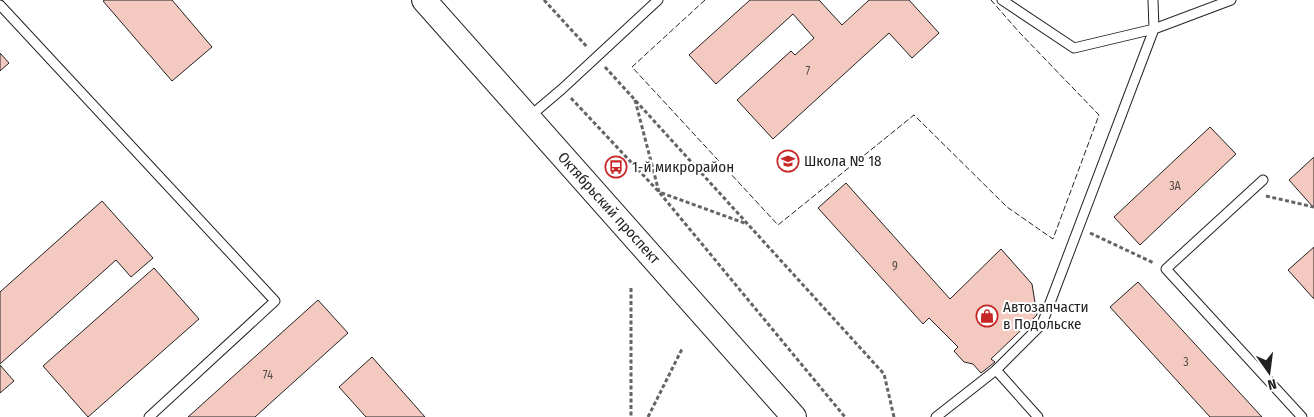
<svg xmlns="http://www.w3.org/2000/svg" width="1314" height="417" font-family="'Fira Sans Condensed',sans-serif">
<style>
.building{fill:#f3c9c0;stroke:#222}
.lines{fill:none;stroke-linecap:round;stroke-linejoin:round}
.service-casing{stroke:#222;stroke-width:11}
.secondary-casing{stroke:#222;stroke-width:26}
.path{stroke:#646464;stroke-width:3;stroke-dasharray:4 2.5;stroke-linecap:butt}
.service{stroke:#fff;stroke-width:9}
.secondary{stroke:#fff;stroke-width:24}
.fence{stroke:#222;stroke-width:1;stroke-dasharray:6 2.5;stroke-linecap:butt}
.labels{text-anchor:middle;stroke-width:4;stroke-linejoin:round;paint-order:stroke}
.number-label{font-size:12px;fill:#564c4a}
.poi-label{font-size:15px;fill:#222;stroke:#fff;text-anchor:start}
.street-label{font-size:15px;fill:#222;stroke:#fff}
</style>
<rect width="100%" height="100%" fill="#fff"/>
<g class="building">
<path d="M105,0H172L212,47L172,81L103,1Z"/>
<path d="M750,0H819L842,25L869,0H909L939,33L912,58L889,33L773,139L737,100L791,51L795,55L814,38L793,14L716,84L689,55Z"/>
<path d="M0,53L9,63L0,71Z"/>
<path d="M1210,127L1236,154L1140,245L1114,217Z"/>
<path d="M1314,157V206L1313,207L1289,180Z"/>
<path d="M846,183L950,299L1001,249L1032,284L1037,315L991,359L995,362L981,373L973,364L964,362L954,351L958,347L929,318L923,324L818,208Z"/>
<path d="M102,201L153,258L131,277L116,260L0,364V292Z"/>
<path d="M1314,247V299L1288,270Z"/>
<path d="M154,268L199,319L88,417L43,366Z"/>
<path d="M1138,282L1262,417H1210L1110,307Z"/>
<path d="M318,300L348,333L255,417H188Z"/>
<path d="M372,357L425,417H366L339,387Z"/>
<path d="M0,365L14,381L0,393Z"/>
</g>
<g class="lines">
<g class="service-casing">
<g id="service">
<path d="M1002,0L1074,48L1154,29L1153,0"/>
<path d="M0,5L275,301L149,417"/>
<path d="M529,117L562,89L658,0"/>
<path d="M1263,180L1166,269L1302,417"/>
<path d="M996,370L1038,417"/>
<path d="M936,417L996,370L1042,324L1154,29L1231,0"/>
</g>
</g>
<g class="secondary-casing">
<path id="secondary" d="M424,0L794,417"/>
</g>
<g class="path">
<path d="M544,0L588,48"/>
<path d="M605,67L884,374L894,417"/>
<path d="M571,98L659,192L845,417"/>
<path d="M635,100L659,192L747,224"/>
<path d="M1266,196L1314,207"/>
<path d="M1090,233L1154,263"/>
<path d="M631,288V417"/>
<path d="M648,417L682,349"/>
</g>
<use href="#service" class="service"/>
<use href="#secondary" class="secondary"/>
<path class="fence" d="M705,0L632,67L778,225L914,115L1007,207L1053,239L1099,115L1019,32L991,0"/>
</g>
<defs>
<g id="school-ring" transform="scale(1.125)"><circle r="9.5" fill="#fff" stroke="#c62828" stroke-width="1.5"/><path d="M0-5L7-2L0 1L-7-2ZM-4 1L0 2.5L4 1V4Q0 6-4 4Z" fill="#c62828"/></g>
<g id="bus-ring" transform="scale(1.125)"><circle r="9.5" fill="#fff" stroke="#c62828" stroke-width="1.5"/><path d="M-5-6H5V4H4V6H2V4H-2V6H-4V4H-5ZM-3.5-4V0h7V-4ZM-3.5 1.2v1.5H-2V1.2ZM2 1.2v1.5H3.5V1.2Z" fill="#c62828"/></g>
<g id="shop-ring" transform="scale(1.125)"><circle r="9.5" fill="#fff" stroke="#c62828" stroke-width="1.5"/><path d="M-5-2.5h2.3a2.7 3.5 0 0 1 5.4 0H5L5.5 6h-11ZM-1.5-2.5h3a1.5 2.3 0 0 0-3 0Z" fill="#c62828"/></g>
</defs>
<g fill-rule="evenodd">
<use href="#school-ring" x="788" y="161"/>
<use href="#bus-ring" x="616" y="167"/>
<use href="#shop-ring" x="987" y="316"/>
</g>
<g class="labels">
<g class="number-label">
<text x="808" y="75">7</text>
<text x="1175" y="190">3А</text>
<text x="895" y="270">9</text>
<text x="1186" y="366">3</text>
<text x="268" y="379">74</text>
</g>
<g class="poi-label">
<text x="804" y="166">Школа № 18</text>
<text x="632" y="172">1-й микрорайон</text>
<text x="1003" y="312">Автозапчасти<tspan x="1003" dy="17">в Подольске</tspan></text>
</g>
<g class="street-label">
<text transform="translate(609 208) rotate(48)" y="5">Октябрьский проспект</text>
</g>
</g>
<g transform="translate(1269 372) rotate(166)" stroke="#ffffff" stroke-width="4" paint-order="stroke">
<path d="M0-4L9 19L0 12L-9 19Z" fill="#222222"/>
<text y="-8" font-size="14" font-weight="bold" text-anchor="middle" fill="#222222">N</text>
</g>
</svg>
